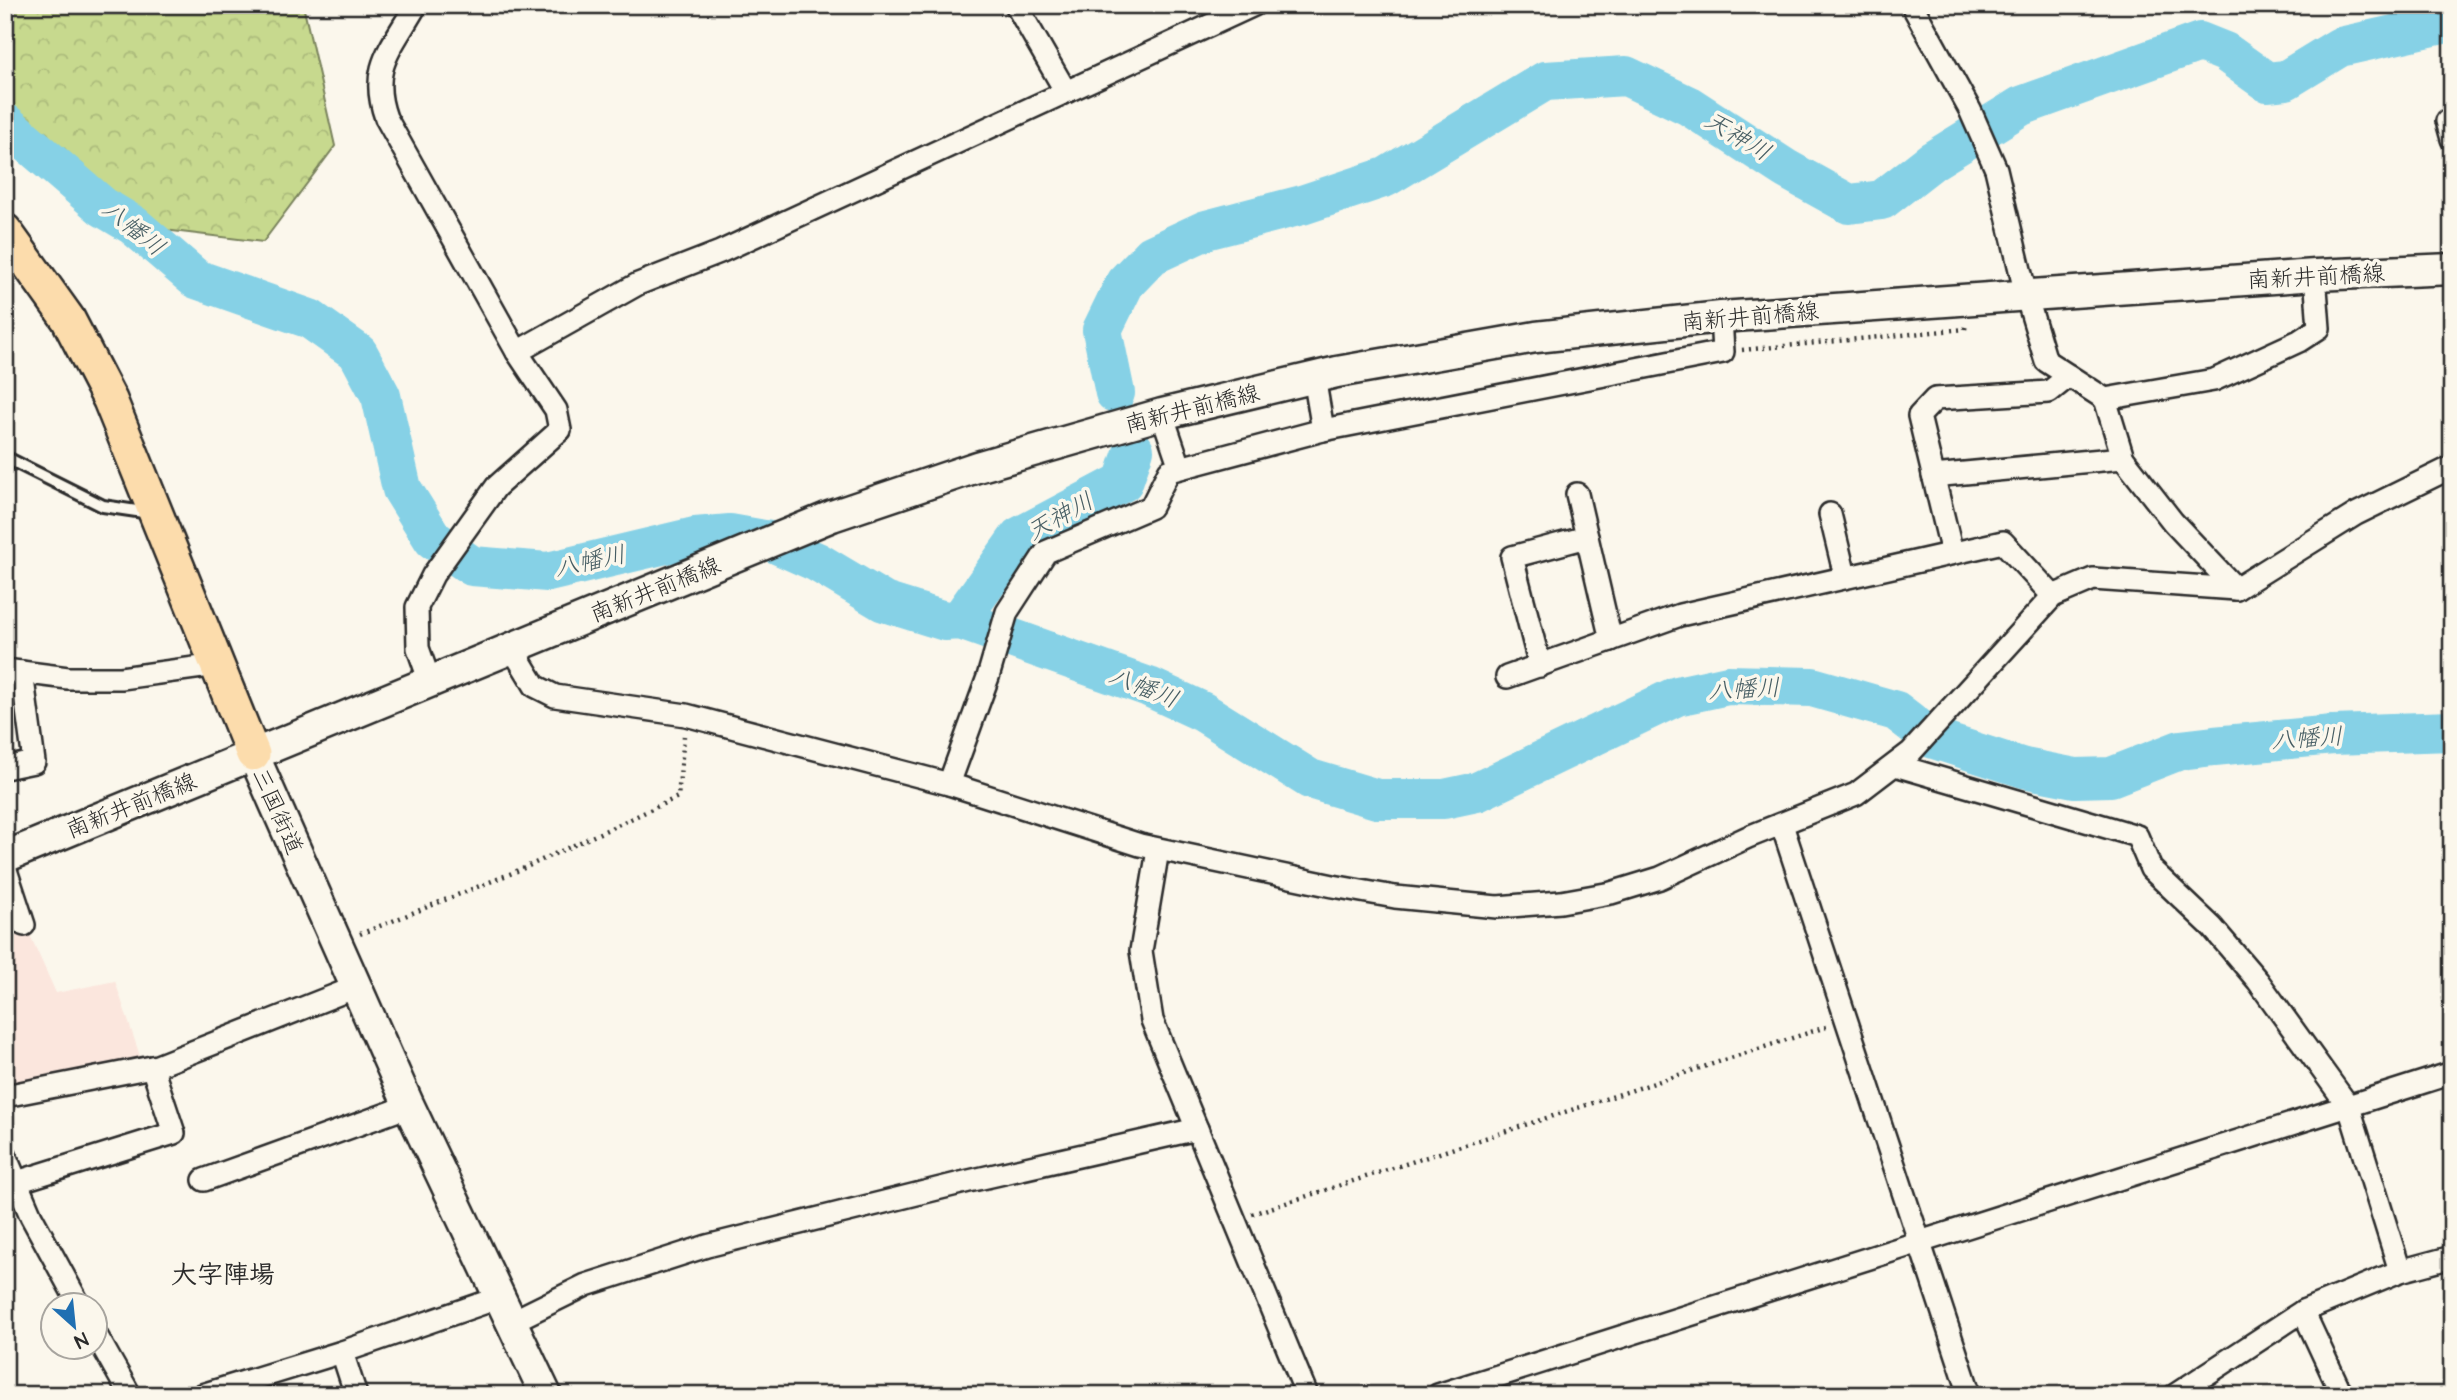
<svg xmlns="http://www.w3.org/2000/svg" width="2457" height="1400" font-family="'Architects Daughter','Klee One',sans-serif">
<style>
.built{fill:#fbe6dd}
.forest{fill:url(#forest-crowns);stroke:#79825c;stroke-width:2}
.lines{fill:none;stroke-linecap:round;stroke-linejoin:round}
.river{stroke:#86d1e6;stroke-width:40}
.lane-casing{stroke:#2b2b2b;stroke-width:16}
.street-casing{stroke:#2b2b2b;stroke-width:26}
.secondary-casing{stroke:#2b2b2b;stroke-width:35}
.primary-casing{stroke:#2b2b2b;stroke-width:38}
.path{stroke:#2b2b2b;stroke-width:4.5;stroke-dasharray:2 5;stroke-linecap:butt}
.lane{stroke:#fbf7ec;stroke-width:10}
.street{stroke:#fbf7ec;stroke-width:21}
.secondary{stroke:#fbf7ec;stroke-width:30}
.primary{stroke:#fcdcac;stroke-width:33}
.labels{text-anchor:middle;stroke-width:7;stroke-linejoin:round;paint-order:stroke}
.street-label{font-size:23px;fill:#2b2b2b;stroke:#fbf7ec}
.water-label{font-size:24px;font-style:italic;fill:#465d63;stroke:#fbf7ec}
.quarter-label{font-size:26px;font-weight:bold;fill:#2b2b2b;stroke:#fbf7ec}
</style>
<defs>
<pattern id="forest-crowns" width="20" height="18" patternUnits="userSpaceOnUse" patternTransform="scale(1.75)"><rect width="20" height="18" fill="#c7d98e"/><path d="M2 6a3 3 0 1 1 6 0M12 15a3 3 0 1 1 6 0" fill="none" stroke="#abba7b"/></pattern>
</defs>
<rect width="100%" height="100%" fill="#fbf7ec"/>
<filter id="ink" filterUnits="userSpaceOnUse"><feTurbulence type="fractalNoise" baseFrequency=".0143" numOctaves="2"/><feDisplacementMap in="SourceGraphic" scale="14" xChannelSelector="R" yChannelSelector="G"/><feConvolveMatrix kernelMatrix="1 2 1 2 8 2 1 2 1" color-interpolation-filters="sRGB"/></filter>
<g filter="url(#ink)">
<path class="built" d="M5,894L18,937L30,935L56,993L115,981L141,1059L5,1087Z"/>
<path class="forest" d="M5,5H303L335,146L263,242L156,229L61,160L5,102Z"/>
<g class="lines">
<g class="river">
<path d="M5,123L103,207L133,225L196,279L310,319L358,353L381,396L402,489L433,539L472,566L548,572L695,537L730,534L770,541L817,562L884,602L945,621L960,620L1149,687L1203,712L1310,779L1377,799H1444L1477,792L1677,696L1728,685L1812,687L1896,711L1931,738L2024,768L2075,778L2111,777L2180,750L2214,746L2333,735L2452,731"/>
<path d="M1115,393L1102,330L1125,283L1152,255L1206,230L1302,205L1386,177L1545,81L1626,76L1689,106L1786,169L1849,204L1882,200L1932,161L2021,106L2200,42L2225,52L2267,82L2286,80L2340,47L2452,22"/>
<path d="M960,620L1019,537L1123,482L1134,450"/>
</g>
<g class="lane-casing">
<path id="lane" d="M5,457L103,506L150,513"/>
</g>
<g class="street-casing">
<g id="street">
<path d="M416,5C392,48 368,68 386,118L517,352L556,410L560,430L496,487L433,575L417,607L418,648L430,682"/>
<path d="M1016,5L1066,92"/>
<path d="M1912,5L1970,110L1996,169L2026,295L2046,361L2105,399L2123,458L2173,522L2236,589"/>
<path d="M2452,118L2447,121L2452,139"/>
<path d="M517,352L638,284L720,252L1254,5"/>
<path d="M1314,377L1323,430"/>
<path d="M2105,399L2214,380L2299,341L2319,328L2315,275"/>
<path d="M1162,414L1180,467"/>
<path d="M1933,476L2123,458"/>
<path d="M1577,494L1611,640"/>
<path d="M1830,514L1845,576"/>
<path d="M1952,553L1919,416L1935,399L2049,392L2069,376"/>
<path d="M512,648L535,686L555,696L686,715L949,784L1140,845L1333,886L1395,897L1497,907L1561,902L1611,893L1660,878L1748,837L1856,794L1911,752L2053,596L2093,579L2236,589L2356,514L2452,467"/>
<path d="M1540,666L1512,557L1587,537"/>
<path d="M5,670L68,678H121L217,665"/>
<path d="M1507,677L1680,615L2003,542L2053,596"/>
<path d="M1895,765L2137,836L2151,869L2212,927L2258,981L2349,1107L2400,1271"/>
<path d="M5,768L34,762L22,672"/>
<path d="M949,784L988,677L1007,612L1046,552L1151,507L1169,471L1323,430L1723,352L1721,317"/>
<path d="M1782,825L1970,1395"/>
<path d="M1158,850L1141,951L1152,1020L1307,1395"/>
<path d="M5,867L24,925"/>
<path d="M5,1096L157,1066L356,987"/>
<path d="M5,1155L31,1216L80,1306"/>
<path d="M204,1180L409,1106"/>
<path d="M17,1182L174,1133L152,1067"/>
<path d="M2303,1311L2342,1395"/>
<path d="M513,1321L586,1285L707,1246L969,1181L1197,1129"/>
<path d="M94,1331L130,1395"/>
<path d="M342,1352L356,1395"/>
<path d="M202,1395L342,1352L501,1297"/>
<path d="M1438,1395L2452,1073"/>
<path d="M2175,1395L2303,1311L2400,1271L2452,1257"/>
</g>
</g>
<g class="secondary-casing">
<g id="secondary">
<path d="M253,754L409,1106L546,1395"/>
<path d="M5,857L832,516L977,467L1162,414L1337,372L1536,337L1721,317L2315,275L2452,269"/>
</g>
</g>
<g class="primary-casing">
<path id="primary" d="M5,231L68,319L110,400L253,754"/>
</g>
<g class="path">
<path d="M1742,350L1965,329L1966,324"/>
<path d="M360,934L522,869L678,797L684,736"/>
<path d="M1252,1214L1826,1027"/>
</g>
<use href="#lane" class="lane"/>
<use href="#street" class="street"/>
<use href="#secondary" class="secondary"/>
<use href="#primary" class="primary"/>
</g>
</g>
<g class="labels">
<g class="street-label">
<text transform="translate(2316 276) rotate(-3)" y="8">南新井前橋線</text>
<text transform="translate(1750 316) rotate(-5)" y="8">南新井前橋線</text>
<text transform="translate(1192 408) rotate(-14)" y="8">南新井前橋線</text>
<text transform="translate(655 589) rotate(-22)" y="8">南新井前橋線</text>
<text transform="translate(131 805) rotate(-22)" y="8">南新井前橋線</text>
<text transform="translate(278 811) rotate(66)" y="8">三国街道</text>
</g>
<g class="water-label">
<text transform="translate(1738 136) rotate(31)" y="8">天神川</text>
<text transform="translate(134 228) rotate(39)" y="8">八幡川</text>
<text transform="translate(1060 516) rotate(-29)" y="8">天神川</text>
<text transform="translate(590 561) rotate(-12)" y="8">八幡川</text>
<text transform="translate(1144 687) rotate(22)" y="8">八幡川</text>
<text transform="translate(1744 689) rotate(-3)" y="8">八幡川</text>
<text transform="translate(2307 738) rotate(-4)" y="8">八幡川</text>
</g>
<g class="quarter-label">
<text x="223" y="1283">大字陣場</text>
</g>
</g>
<rect width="2457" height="1400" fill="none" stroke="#fbf7ec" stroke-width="28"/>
<rect x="14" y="14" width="2429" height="1372" fill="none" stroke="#2b2b2b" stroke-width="2.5" filter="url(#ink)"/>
<g transform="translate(74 1326) rotate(153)"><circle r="33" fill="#fbf7ec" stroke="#a8a59f" stroke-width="2"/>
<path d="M0-5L12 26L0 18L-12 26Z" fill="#1f6fb2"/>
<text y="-10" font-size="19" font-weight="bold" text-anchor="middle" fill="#2b2b2b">N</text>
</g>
</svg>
